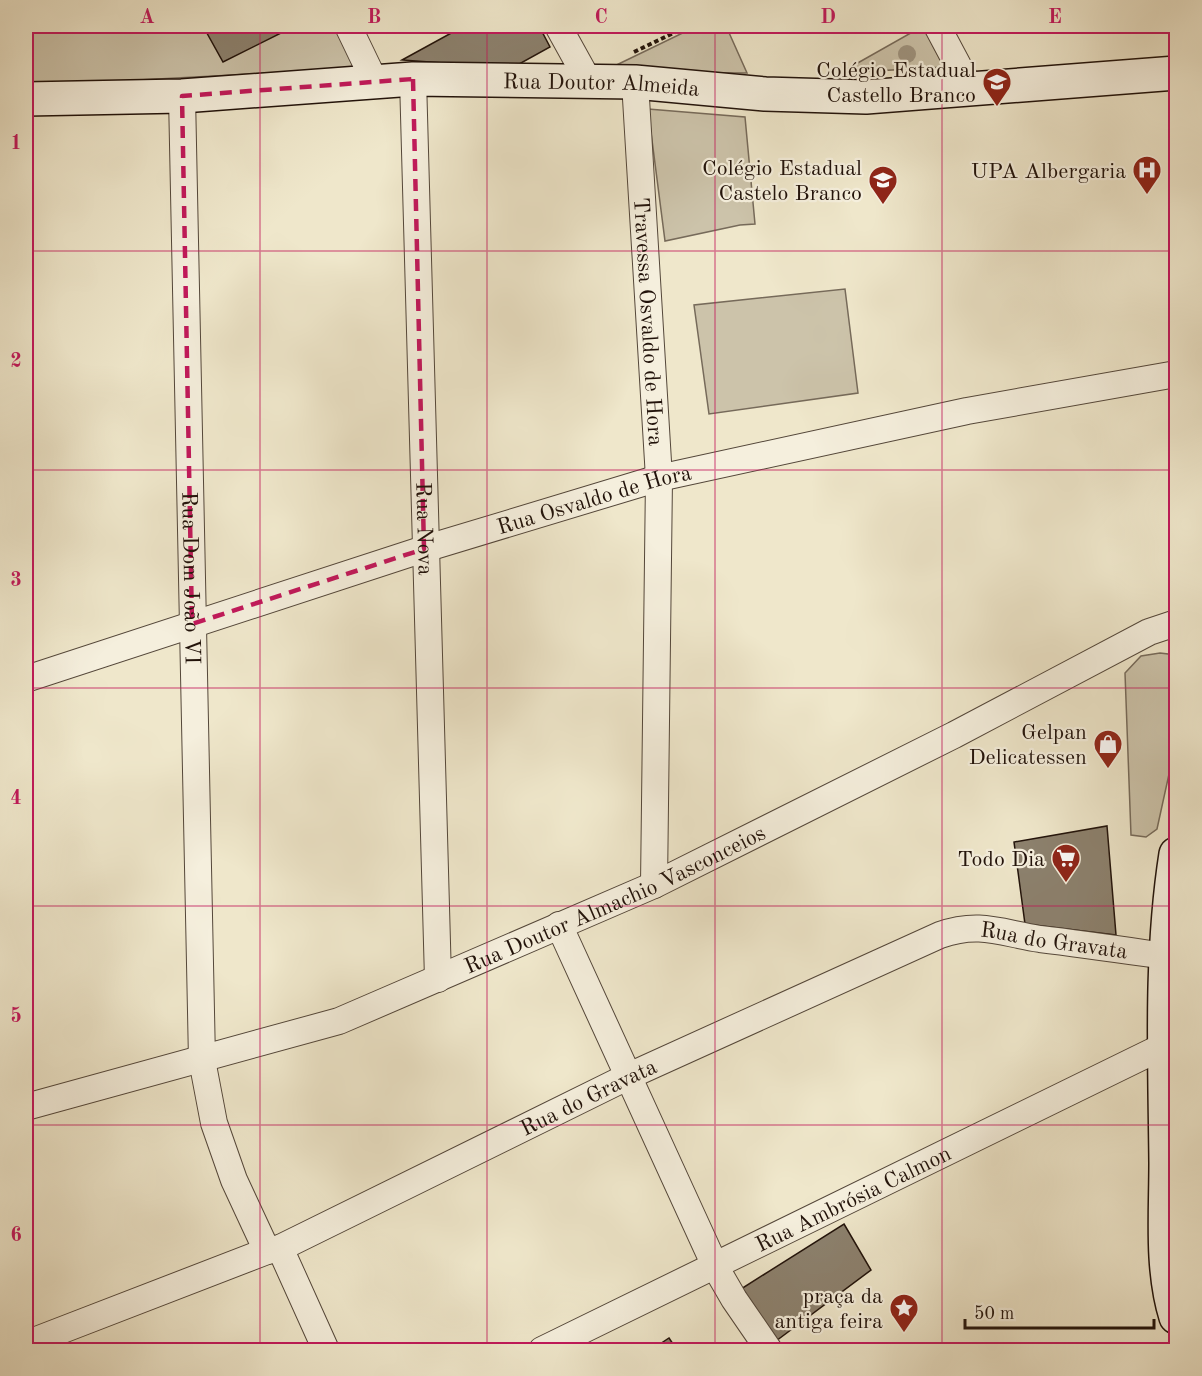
<svg xmlns="http://www.w3.org/2000/svg" width="1202" height="1376" font-family="'Old Standard TT',serif">
<style>
.green{fill:#ccc3aa;stroke:#766a5a;stroke-width:1.5}
.building{fill:#8c816e;stroke:#21120a;stroke-width:1.5}
.lines{fill:none;stroke-linecap:round;stroke-linejoin:round}
.street-casing{stroke:#54473a;stroke-width:28}
.secondary-casing{stroke:#21120a;stroke-width:36}
.path{stroke:#21120a;stroke-width:4;stroke-dasharray:4.5 3;stroke-linecap:butt}
.street{stroke:#f5efdd;stroke-width:26}
.secondary{stroke:#f5efdd;stroke-width:33}
.tree{fill:#9f9480}
.marked{fill:none;stroke:#c2185b;stroke-width:4.5;stroke-dasharray:12 8;stroke-linejoin:round}
.grid{fill:none;stroke:#c2185b;stroke-width:1.5;stroke-opacity:0.55}
.labels{text-anchor:middle;stroke-width:4.5;stroke-linejoin:round;paint-order:stroke}
.poi-label{font-size:22px;fill:#21120a;stroke:#f5efdd;text-anchor:end}
.street-label{font-size:22px;fill:#21120a;stroke:#f5efdd}
.neatline{fill:none;stroke:#c2185b;stroke-width:2}
.grid-label{font-size:20px;text-anchor:middle;font-weight:bold;fill:#c2185b}
</style>
<rect width="100%" height="100%" fill="#efe7cb"/>
<filter id="stains"><feTurbulence type="fractalNoise" baseFrequency=".00333" numOctaves="4"/><feColorMatrix values="0 0 0 0 .2 0 0 0 0 .09 0 0 0 0 .02 0 0 0 .5 -.17"/></filter>
<radialGradient id="worn" r=".72"><stop offset=".6" stop-color="#630" stop-opacity="0"/><stop offset="1" stop-color="#630" stop-opacity=".3"/></radialGradient>
<g class="green">
<path d="M26,26H340L362,68L26,86Z"/>
<path d="M697,26H726L747,73L602,72Z"/>
<path d="M923,26L944,67L840,73Z"/>
<path d="M648,109L745,117L755,224L740,225L665,241Z"/>
<path d="M845,289L858,393L709,414L694,305Z"/>
<path d="M1160,653L1176,655V742L1157,829L1146,837L1131,835L1125,673L1141,656Z"/>
</g>
<g class="building">
<path d="M203,26H295L223,62Z"/>
<path d="M464,26H539L550,47L512,68L402,60Z"/>
<path d="M1107,826L1116,935L1025,924L1014,842Z"/>
<path d="M844,1224L871,1270L776,1341L741,1289Z"/>
<path d="M669,1338L677,1350H651Z"/>
</g>
<g class="lines">
<g class="street-casing">
<g id="street">
<path d="M348,26L374,80"/>
<path d="M558,26L589,82"/>
<path d="M937,26L970,88"/>
<path id="s1" d="M413,79L438,979"/>
<path id="s2" d="M635,82L659,478L654,885"/>
<path id="s3" d="M182,96L202,1060L214,1123L234,1180L267,1251"/>
<path id="s4" d="M26,679L424,549L659,478L967,411L1176,374"/>
<path d="M559,925L716,1268L734,1299L769,1350"/>
<path id="s5" d="M26,1107L339,1021L654,885L954,735L1149,632L1176,623"/>
<path d="M280,1248L326,1350"/>
<path id="s6" d="M26,1344L267,1251L280,1248L629,1076L940,935C980,921 1001,933 1040,939C1082,944 1123,950 1165,956"/>
<path id="s7" d="M542,1350L1176,1040"/>
</g>
</g>
<g class="secondary-casing">
<g id="secondary">
<path id="s8" d="M26,99L182,96L413,79L635,82L765,94L866,97L1176,73"/>
<path d="M1176,854C1160,957 1165,1060 1166,1163C1166,1214 1161,1269 1176,1317"/>
</g>
</g>
<path class="path" d="M634,52L688,26"/>
<use href="#street" class="street"/>
<use href="#secondary" class="secondary"/>
</g>
<circle class="tree" cx="907" cy="54" r="9"/>
<path class="marked" d="M413,79L424,549L192,624L182,96Z"/>
<path class="grid" d="M260,26V1350M487,26V1350M715,26V1350M942,26V1350M26,251H1176M26,470H1176M26,688H1176M26,906H1176M26,1125H1176"/>
<defs>
<g id="school-pin" transform="scale(1.5)"><path d="M0 17L-7.5 6A9.5 9.5 0 1 1 7.5 6Z" fill="#8f2418" stroke="#f5efdd"/><path d="M0-5L7-2L0 1L-7-2ZM-4 1L0 2.5L4 1V4Q0 6-4 4Z" fill="#fff"/></g>
<g id="hospital-pin" transform="scale(1.5)"><path d="M0 17L-7.5 6A9.5 9.5 0 1 1 7.5 6Z" fill="#8f2418" stroke="#f5efdd"/><path d="M-5-5h3v3.5h4V-5h3V5h-3V1.5h-4V5h-3Z" fill="#fff"/></g>
<g id="shop-pin" transform="scale(1.5)"><path d="M0 17L-7.5 6A9.5 9.5 0 1 1 7.5 6Z" fill="#8f2418" stroke="#f5efdd"/><path d="M-5-2.5h2.3a2.7 3.5 0 0 1 5.4 0H5L5.5 6h-11ZM-1.5-2.5h3a1.5 2.3 0 0 0-3 0Z" fill="#fff"/></g>
<g id="supermarket-pin" transform="scale(1.5)"><path d="M0 17L-7.5 6A9.5 9.5 0 1 1 7.5 6Z" fill="#8f2418" stroke="#f5efdd"/><path d="M-6-5.5h2.5l.6 2H6L4.5 2H-2.5L-4.4-4H-6ZM-1.5 3.2a1.3 1.3 0 1 0 .1 0ZM3 3.2a1.3 1.3 0 1 0 .1 0Z" fill="#fff"/></g>
<g id="sight-pin" transform="scale(1.5)"><path d="M0 17L-7.5 6A9.5 9.5 0 1 1 7.5 6Z" fill="#8f2418" stroke="#f5efdd"/><path d="M0-6L1.8-2.2L6-1.7L2.9 1.2L3.7 5.4L0 3.3L-3.7 5.4L-2.9 1.2L-6-1.7L-1.8-2.2Z" fill="#fff"/></g>
</defs>
<g fill-rule="evenodd">
<use href="#school-pin" x="997" y="82"/>
<use href="#hospital-pin" x="1147" y="170"/>
<use href="#school-pin" x="883" y="180"/>
<use href="#shop-pin" x="1108" y="744"/>
<use href="#supermarket-pin" x="1066" y="858"/>
<use href="#sight-pin" x="904" y="1308"/>
</g>
<g class="labels">
<g class="poi-label">
<text x="976" y="77">Colégio Estadual<tspan x="976" dy="25">Castello Branco</tspan></text>
<text x="862" y="175">Colégio Estadual<tspan x="862" dy="25">Castelo Branco</tspan></text>
<text x="1126" y="178">UPA Albergaria</text>
<text x="1087" y="739">Gelpan<tspan x="1087" dy="25">Delicatessen</tspan></text>
<text x="1045" y="866">Todo Dia</text>
<text x="883" y="1303">praça da<tspan x="883" dy="25">antiga feira</tspan></text>
</g>
<g class="street-label">
<text dy="8" stroke="none"><textPath href="#s8" startOffset="576">Rua Doutor Almeida</textPath></text>
<text dy="8" stroke="none"><textPath href="#s2" startOffset="240">Travessa Osvaldo de Hora</textPath></text>
<text dy="8" stroke="none"><textPath href="#s4" startOffset="596">Rua Osvaldo de Hora</textPath></text>
<text dy="8" stroke="none"><textPath href="#s1" startOffset="450">Rua Nova</textPath></text>
<text dy="8" stroke="none"><textPath href="#s3" startOffset="482">Rua Dom João VI</textPath></text>
<text dy="8" stroke="none"><textPath href="#s5" startOffset="626">Rua Doutor Almachio Vasconceios</textPath></text>
<text dy="8" stroke="none"><textPath href="#s6" startOffset="1118">Rua do Gravata</textPath></text>
<text dy="8" stroke="none"><textPath href="#s6" startOffset="615">Rua do Gravata</textPath></text>
<text dy="8" stroke="none"><textPath href="#s7" startOffset="346">Rua Ambrósia Calmon</textPath></text>
</g>
</g>
<rect width="1202" height="1376" fill="none" stroke="#efe7cb" stroke-width="66"/>
<path d="M965 1319v9h189v-9" fill="none" stroke="#21120a" stroke-width="3"/>
<text x="974" y="1319" font-size="18" fill="#21120a" stroke="#f5efdd" stroke-width="4.5" paint-order="stroke">50 m</text>
<rect x="33" y="33" width="1136" height="1310" class="neatline"/>
<g class="grid-label">
<text x="147" y="23">A</text>
<text x="374" y="23">B</text>
<text x="601" y="23">C</text>
<text x="828" y="23">D</text>
<text x="1055" y="23">E</text>
<text x="16" y="149">1</text>
<text x="16" y="367">2</text>
<text x="16" y="586">3</text>
<text x="16" y="804">4</text>
<text x="16" y="1022">5</text>
<text x="16" y="1241">6</text>
</g>
<rect width="100%" height="100%" filter="url(#stains)"/>
<rect width="100%" height="100%" fill="url(#worn)"/>
</svg>
